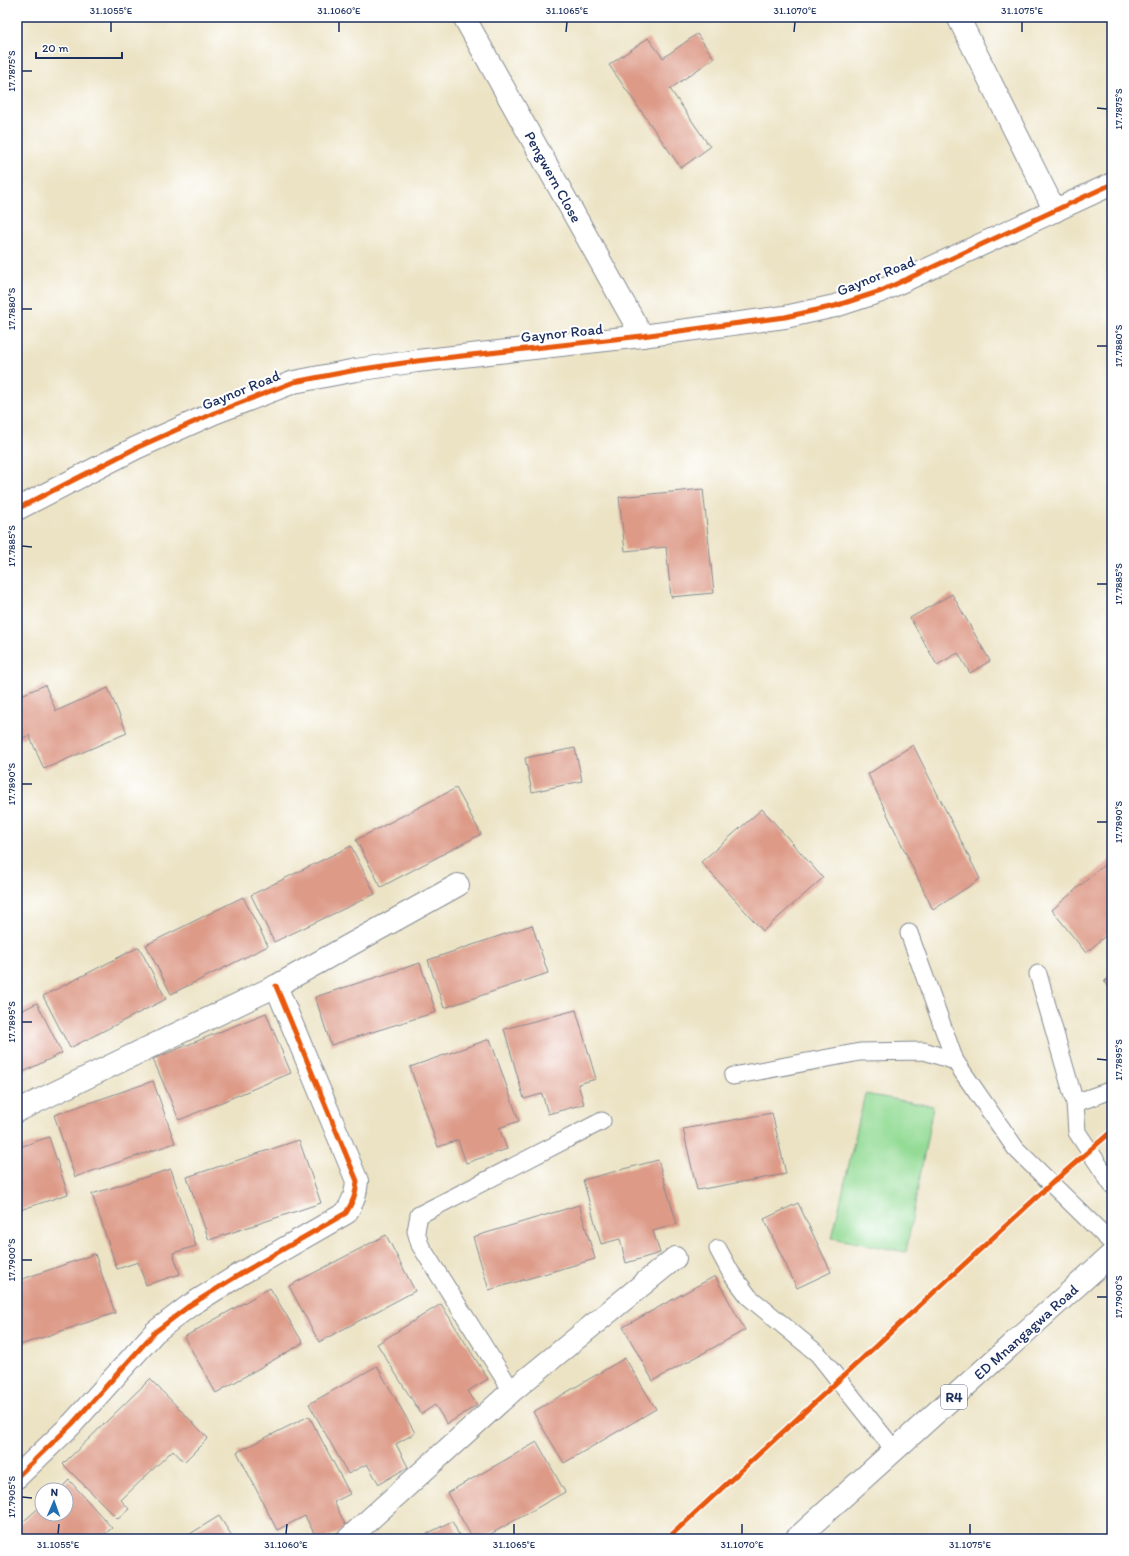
<svg xmlns="http://www.w3.org/2000/svg" width="1129" height="1556" font-family="Itim,sans-serif">
<style>
.pitch{fill:#94dc96;stroke:#58867a}
.building{fill:#dd9a87}
.lines{fill:none;stroke-linecap:round;stroke-linejoin:round}
.lane-casing{stroke:#848991;stroke-width:19}
.street-casing{stroke:#848991;stroke-width:24}
.highway-casing{stroke:#848991;stroke-width:24}
.lane{stroke:#fff;stroke-width:17}
.street{stroke:#fff;stroke-width:22}
.highway{stroke:#fff;stroke-width:22}
.cycleway-casing{stroke:#fff;stroke-width:8}
.cycleway{stroke:#e8590c;stroke-width:5}
.ticks{fill:none;stroke:#1b2f5e;stroke-width:1.5}
.labels{text-anchor:middle;stroke-width:4;stroke-linejoin:round;paint-order:stroke}
.shield{fill:#fff;stroke:#5f6d8e;stroke-width:1}
.shield-label{font-size:14px;font-weight:bold;fill:#1b2f5e}
.street-label{font-size:15px;fill:#1b2f5e;stroke:#fff}
.neatline{fill:none;stroke:#1b2f5e;stroke-width:1.5}
.ticks-label{font-size:10px;text-anchor:middle;fill:#1b2f5e}
</style>
<rect width="100%" height="100%" fill="#fff"/>
<filter id="ink" filterUnits="userSpaceOnUse"><feTurbulence type="fractalNoise" baseFrequency=".025" numOctaves="2"/><feDisplacementMap in="SourceGraphic" scale="8" xChannelSelector="R" yChannelSelector="G"/><feConvolveMatrix kernelMatrix="1 2 1 2 8 2 1 2 1" color-interpolation-filters="sRGB"/></filter>
<filter id="wash" filterUnits="userSpaceOnUse"><feTurbulence type="fractalNoise" baseFrequency=".012" numOctaves="4" result="noise"/><feDisplacementMap in="SourceGraphic" scale="16" xChannelSelector="R" yChannelSelector="G"/><feGaussianBlur stdDeviation="0.9" result="paint"/><feColorMatrix in="noise" values="0 0 0 0 0 0 0 0 0 0 0 0 0 0 0 0 0 1.4 0 .05"/><feComposite in="paint" operator="in"/></filter>
<g filter="url(#wash)">
<rect width="100%" height="100%" fill="#ece3c4"/>
<path class="pitch" d="M865,1094L933,1106L906,1252L832,1238Z"/>
<g id="blocks">
<g class="building">
<path d="M697,34L714,58L670,89L710,147L681,168L609,65L648,38L663,58Z"/>
<path d="M703,489L714,593L671,597L666,547L625,551L619,497Z"/>
<path d="M952,594L990,661L970,673L958,653L937,665L910,618Z"/>
<path d="M45,685L56,711L108,688L127,733L44,769L29,735L17,741V697Z"/>
<path d="M913,745L980,879L933,910L868,774Z"/>
<path d="M575,748L582,781L532,792L525,758Z"/>
<path d="M456,788L481,834L381,887L356,840Z"/>
<path d="M762,809L823,878L763,931L701,862Z"/>
<path d="M351,846L375,894L274,942L251,895Z"/>
<path d="M1112,858V930L1086,953L1052,910Z"/>
<path d="M243,897L268,946L171,994L146,945Z"/>
<path d="M532,925L548,973L444,1008L428,960Z"/>
<path d="M139,947L166,999L70,1048L43,996Z"/>
<path d="M420,963L436,1012L331,1045L315,997Z"/>
<path d="M1112,974V991L1104,982Z"/>
<path d="M37,1003L62,1053L17,1075V1013Z"/>
<path d="M576,1010L596,1079L578,1084L584,1104L548,1114L542,1094L524,1099L504,1029Z"/>
<path d="M266,1013L291,1073L179,1120L153,1059Z"/>
<path d="M490,1039L519,1121L499,1128L507,1149L466,1163L458,1140L438,1147L410,1067Z"/>
<path d="M153,1081L175,1143L75,1177L54,1115Z"/>
<path d="M772,1113L786,1174L697,1190L683,1129Z"/>
<path d="M49,1137L68,1194L17,1211V1148Z"/>
<path d="M299,1140L321,1203L209,1240L187,1177Z"/>
<path d="M658,1160L677,1224L653,1231L660,1253L626,1263L620,1239L601,1244L583,1180Z"/>
<path d="M171,1169L196,1246L173,1253L180,1274L146,1285L138,1262L117,1269L92,1194Z"/>
<path d="M798,1203L831,1272L797,1288L764,1219Z"/>
<path d="M579,1205L595,1259L489,1290L473,1237Z"/>
<path d="M386,1235L415,1291L319,1342L289,1286Z"/>
<path d="M95,1254L115,1313L17,1346V1281Z"/>
<path d="M715,1276L745,1330L653,1381L623,1327Z"/>
<path d="M270,1288L303,1343L216,1393L184,1337Z"/>
<path d="M441,1304L488,1379L468,1391L477,1405L447,1424L435,1405L421,1414L377,1344Z"/>
<path d="M625,1358L656,1409L564,1463L533,1412Z"/>
<path d="M377,1366L415,1433L396,1444L408,1467L379,1484L367,1464L348,1474L309,1404Z"/>
<path d="M150,1379L208,1438L184,1462L173,1450L121,1500L129,1509L118,1519L63,1464Z"/>
<path d="M309,1416L350,1494L334,1502L347,1528L324,1539H317L305,1516L277,1530L237,1452Z"/>
<path d="M537,1442L565,1492L482,1539H473L447,1493Z"/>
<path d="M69,1480L112,1528L99,1539H17V1527L42,1505V1514H66V1490H59Z"/>
<path d="M219,1516L234,1539H182Z"/>
<path d="M452,1521L461,1539H417Z"/>
</g>
</g>
</g>
<g filter="url(#ink)">
<use href="#blocks" fill-opacity="0" stroke="#848991" stroke-width="1"/>
<g class="lines">
<g class="lane-casing">
<g id="lane">
<path d="M909,933L955,1061L1016,1149L1112,1243"/>
<path d="M1038,974L1075,1103"/>
<path d="M733,1076L860,1052L924,1051L955,1061"/>
<path d="M1112,1090L1075,1103L1077,1132L1112,1185"/>
<path d="M718,1249L731,1273L749,1297L818,1354L895,1451"/>
<path d="M512,1391L420,1245L416,1231L419,1215L602,1121"/>
</g>
</g>
<g class="street-casing">
<g id="street">
<path d="M464,17L642,336"/>
<path d="M958,17L1055,211"/>
<path d="M17,509L136,448L214,413L294,382L356,370L417,361L642,336L785,317L835,306L881,291L1112,184"/>
<path d="M17,1111L276,986L458,885"/>
<path d="M17,1477L72,1424L155,1332L189,1306L242,1273L346,1213C353,1202 356,1194 357,1181L276,986"/>
<path d="M348,1539L512,1391L675,1258"/>
</g>
</g>
<g class="highway-casing">
<path id="highway" d="M796,1539L1112,1254"/>
</g>
<use href="#lane" class="lane"/>
<use href="#street" class="street"/>
<use href="#highway" class="highway"/>
<g class="cycleway-casing">
<g id="cycleway">
<path d="M17,509L136,448L214,413L294,382L356,370L417,361L642,336L785,317L835,306L881,291L1112,184"/>
<path d="M17,1477L72,1424L155,1332L189,1306L242,1273L346,1213C353,1202 356,1194 357,1181L276,986"/>
<path d="M667,1539L1051,1184L1112,1131"/>
</g>
</g>
<use href="#cycleway" class="cycleway"/>
</g>
</g>
<path class="ticks" d="M111,32V22M339,32V22M566,32L567,22M794,32L795,22M1022,32V22M22,71H32M1097,108L1107,109M22,309H32M1097,346H1107M22,546L32,547M1097,584H1107M22,784H32M1097,822H1107M22,1022H32M1097,1059L1107,1060M22,1260H32M1097,1297H1107M22,1497L32,1498M58,1534L59,1524M286,1534L287,1524M514,1534V1524M742,1534V1524M970,1534V1524"/>
<g class="labels">
<rect class="shield" x="941" y="1385" width="26" height="24" rx="3"/>
<g class="shield-label">
<text x="954" y="1402">R4</text>
</g>
<g class="street-label">
<text transform="translate(553 177) rotate(61)" y="5">Pengwern Close</text>
<text transform="translate(876 276) rotate(-22)" y="5">Gaynor Road</text>
<text transform="translate(562 333) rotate(-6)" y="5">Gaynor Road</text>
<text transform="translate(241 390) rotate(-22)" y="5">Gaynor Road</text>
<text transform="translate(1026 1332) rotate(-42)" y="5">ED Mnangagwa Road</text>
</g>
</g>
<rect width="1129" height="1556" fill="none" stroke="#fff" stroke-width="44"/>
<g transform="translate(54 1502) rotate(2)"><circle r="19" fill="#ffffff" stroke="#a4acbf"/>
<path d="M0-3L7 15L0 10L-7 15Z" fill="#1f6fb2"/>
<text y="-6" font-size="11" font-weight="bold" text-anchor="middle" fill="#1b2f5e">N</text>
</g>
<path d="M36 52v6h86v-6" fill="none" stroke="#1b2f5e" stroke-width="2"/>
<text x="42" y="52" font-size="12" fill="#1b2f5e" stroke="#ffffff" stroke-width="3" paint-order="stroke">20 m</text>
<rect x="22" y="22" width="1085" height="1512" class="neatline"/>
<g class="ticks-label">
<text x="111" y="14">31.1055°E</text>
<text x="339" y="14">31.1060°E</text>
<text x="567" y="14">31.1065°E</text>
<text x="795" y="14">31.1070°E</text>
<text x="1022" y="14">31.1075°E</text>
<text transform="translate(11 71) rotate(-90)" y="4">17.7875°S</text>
<text transform="translate(1118 109) rotate(-90)" y="4">17.7875°S</text>
<text transform="translate(11 309) rotate(-90)" y="4">17.7880°S</text>
<text transform="translate(1118 346) rotate(-90)" y="4">17.7880°S</text>
<text transform="translate(11 546) rotate(-90)" y="4">17.7885°S</text>
<text transform="translate(1118 584) rotate(-90)" y="4">17.7885°S</text>
<text transform="translate(11 784) rotate(-90)" y="4">17.7890°S</text>
<text transform="translate(1118 822) rotate(-90)" y="4">17.7890°S</text>
<text transform="translate(11 1022) rotate(-90)" y="4">17.7895°S</text>
<text transform="translate(1118 1060) rotate(-90)" y="4">17.7895°S</text>
<text transform="translate(11 1260) rotate(-90)" y="4">17.7900°S</text>
<text transform="translate(1118 1297) rotate(-90)" y="4">17.7900°S</text>
<text transform="translate(11 1497) rotate(-90)" y="4">17.7905°S</text>
<text x="58" y="1548">31.1055°E</text>
<text x="286" y="1548">31.1060°E</text>
<text x="514" y="1548">31.1065°E</text>
<text x="742" y="1548">31.1070°E</text>
<text x="970" y="1548">31.1075°E</text>
</g>
</svg>
